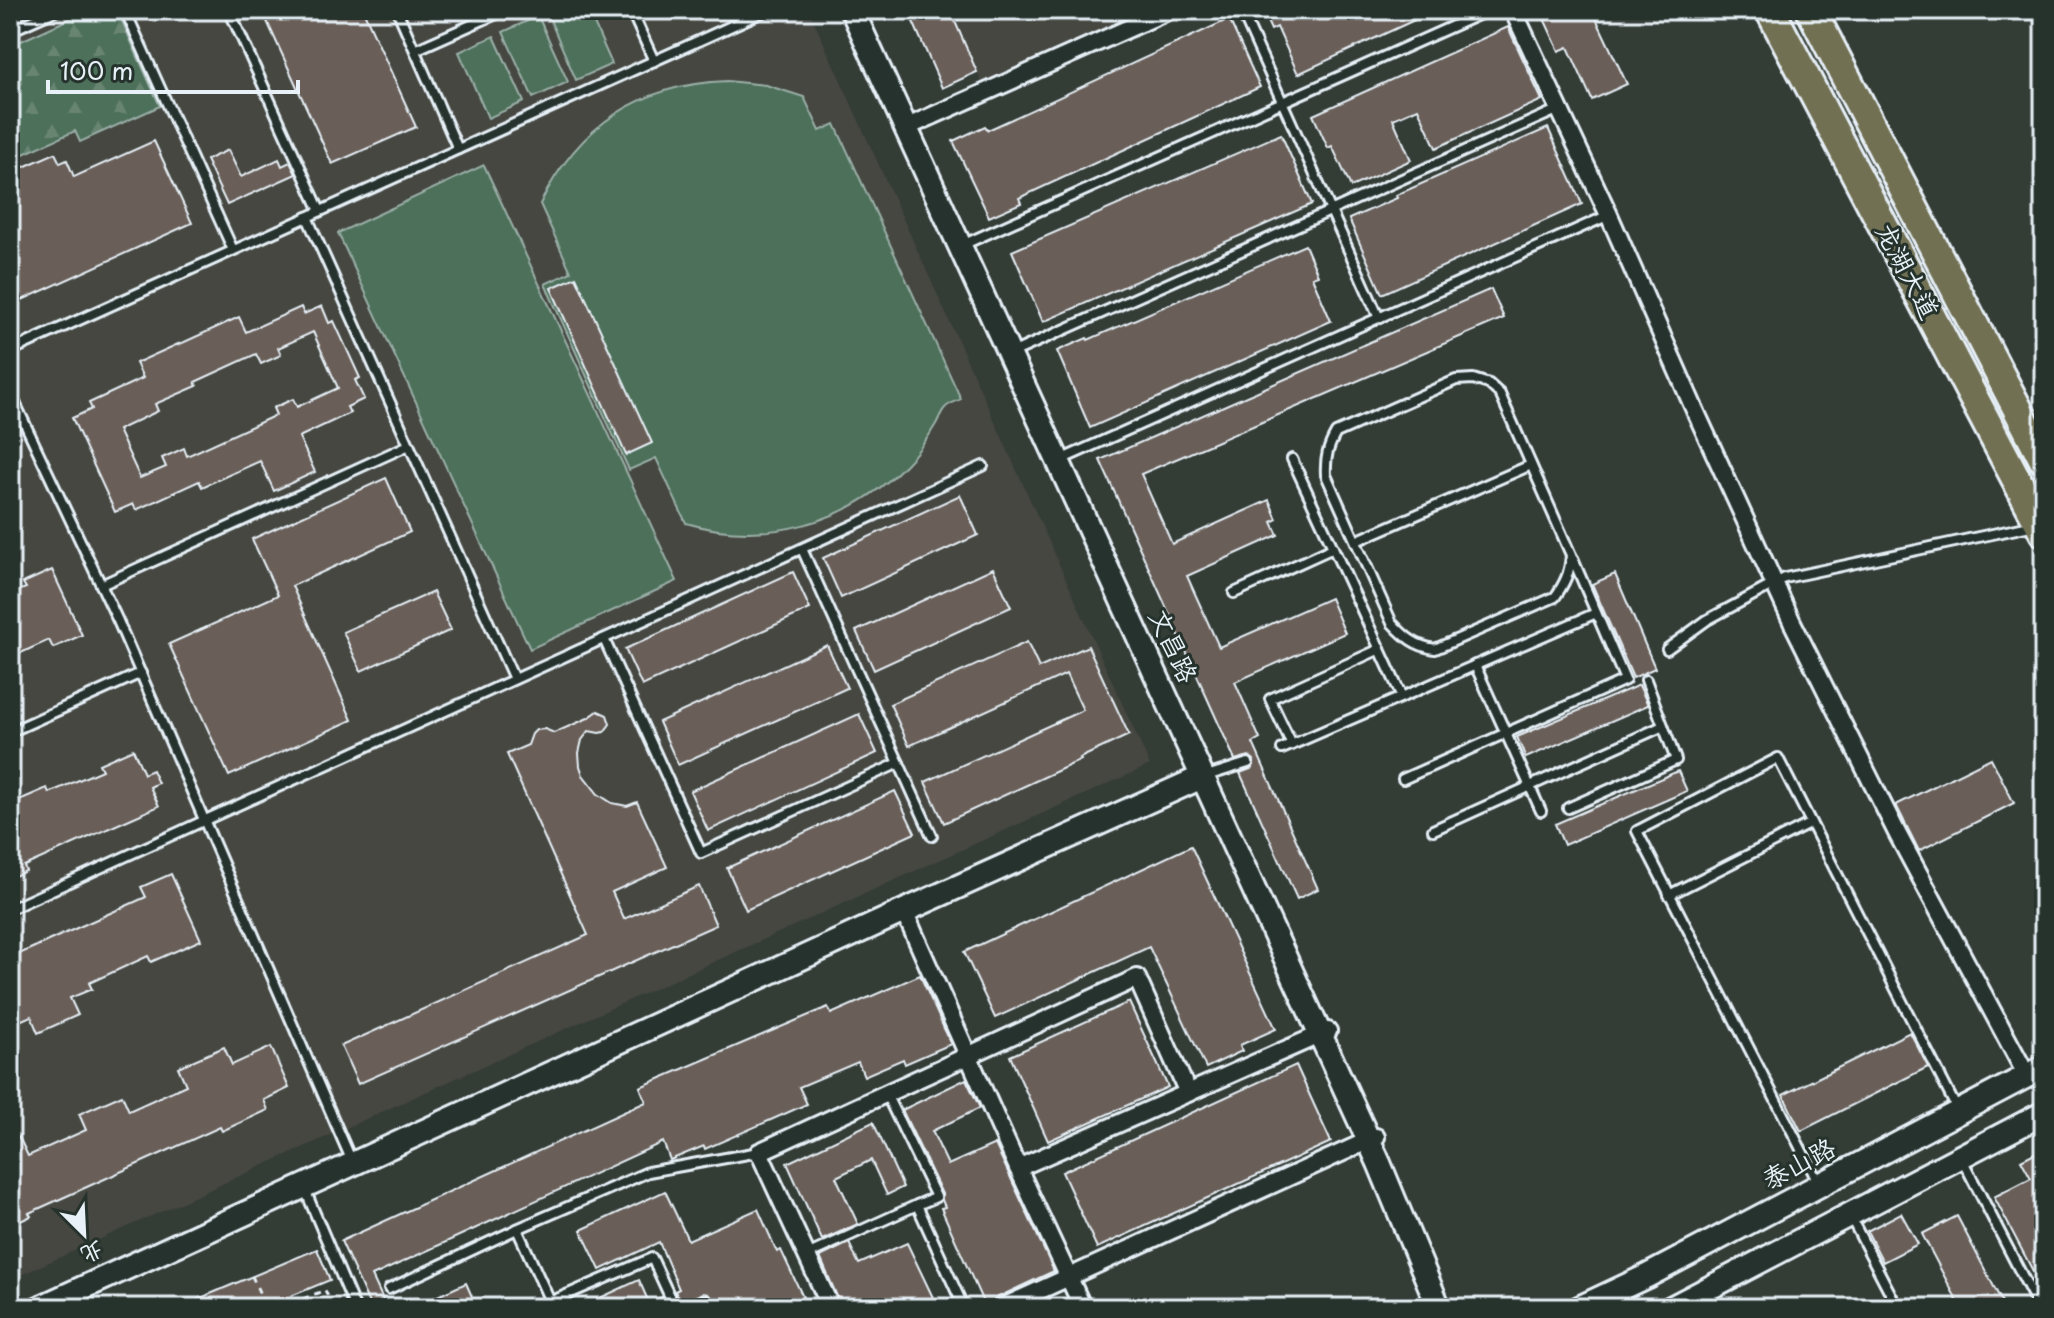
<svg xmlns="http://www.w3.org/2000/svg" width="2054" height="1318" font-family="'Playpen Sans','LXGW WenKai TC',sans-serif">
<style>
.built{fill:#444640}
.green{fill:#4e705a;stroke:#9bb0a9;stroke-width:2}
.forest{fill:url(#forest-firs);stroke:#9bb0a9;stroke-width:2}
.building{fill:#6a5e58;stroke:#e8f1f8;stroke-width:2;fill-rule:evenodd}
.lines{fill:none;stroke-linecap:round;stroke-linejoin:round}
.service-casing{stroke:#e8f1f8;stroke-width:14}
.minor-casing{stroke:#e8f1f8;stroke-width:22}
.tertiary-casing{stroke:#e8f1f8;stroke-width:28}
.trunk-casing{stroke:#e8f1f8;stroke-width:34}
.path{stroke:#e8f1f8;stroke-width:3;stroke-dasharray:6 6;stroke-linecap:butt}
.service{stroke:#26332d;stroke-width:8}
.minor{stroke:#26332d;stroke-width:16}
.tertiary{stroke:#26332d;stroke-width:22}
.trunk{stroke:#716f52;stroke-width:28}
.labels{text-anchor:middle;stroke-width:6;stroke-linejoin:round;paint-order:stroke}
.street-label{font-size:26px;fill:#e8f1f8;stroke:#26332d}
</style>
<defs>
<pattern id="forest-firs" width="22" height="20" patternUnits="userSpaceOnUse" patternTransform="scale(2)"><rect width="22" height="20" fill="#4e705a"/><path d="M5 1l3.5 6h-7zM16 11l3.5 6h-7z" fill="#688572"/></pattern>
</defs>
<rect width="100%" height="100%" fill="#343c36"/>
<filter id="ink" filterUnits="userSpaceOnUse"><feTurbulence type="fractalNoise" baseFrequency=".0125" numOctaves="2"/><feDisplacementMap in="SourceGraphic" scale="16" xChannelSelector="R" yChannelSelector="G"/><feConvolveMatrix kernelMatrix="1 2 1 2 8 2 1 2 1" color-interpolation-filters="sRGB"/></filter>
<g filter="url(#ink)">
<g class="built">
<path d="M10,10H809L1150,765L10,1280Z"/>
<path d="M950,10H1145L983,85Z"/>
</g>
<g class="green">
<path d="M554,10H588L612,64L576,80L547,13Z"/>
<path d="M538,16L568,82L533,98L503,32Z"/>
<path d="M494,36L524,102L488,118L459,52Z"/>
<path d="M727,81L766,85L804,97L820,131L835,124L961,399C956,402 948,404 945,408C941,412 939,419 936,424C928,438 918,452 906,464C850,524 764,546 686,523L656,458L629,470L545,284L571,272L540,204C578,126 640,84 727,81Z"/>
<path d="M484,165L677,581L530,649L338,233Z"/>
</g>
<path class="forest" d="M89,10H117L160,106L80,142L75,131L10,160V46Z"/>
<g class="building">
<path d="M286,10H363L416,127L332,164L266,19Z"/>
<path d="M908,10H950L977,72L942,88Z"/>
<path d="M1262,10H1436L1298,74L1277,27L1271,30Z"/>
<path d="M1540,10H1592L1627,84L1592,100L1568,47L1559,51Z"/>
<path d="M1229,19L1260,87L1019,198L1021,203L989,217L953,141L985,126L988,130Z"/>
<path d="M1508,27L1542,100L1436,148L1418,108L1393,119L1411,160L1351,187L1332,146L1328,148L1313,115Z"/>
<path d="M1548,128L1582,204L1382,294L1349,219L1397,198L1396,195Z"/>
<path d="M1281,134L1312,204L1043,322L1012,251Z"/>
<path d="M154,141L192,223L20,301L10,280V173L55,153L60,163L67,160L74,177Z"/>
<path d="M228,150L241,177L279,159L282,166L290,162L296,174L227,205L206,160Z"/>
<path d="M1305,245L1318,275L1312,277L1331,321L1090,428L1057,351L1087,338L1088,340Z"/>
<path d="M576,277L652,443L626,455L551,288Z"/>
<path d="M1491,289L1504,318L1141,474L1172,544L1269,500L1277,519L1272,522L1278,535L1187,576L1219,647L1330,598L1345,633L1235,682L1260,739L1253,743L1318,889L1297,899L1240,773L1253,768L1254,760L1249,756L1235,760L1100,460Z"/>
<path d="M322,306L329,323L334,321L360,378L355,380L364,399L347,407L350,413L299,437L315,472L274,491L260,461L202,487L199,481L136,510L133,504L115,512L72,418L92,409L89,403L143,378L136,363L178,344V345L239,317L246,332L301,307L304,314ZM313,332L338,388L297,407L293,399L273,408L276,415L187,456L184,448L162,458L166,467L140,478L118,430L158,411L155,404L197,386L195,382L256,354L261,364L281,355L278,348Z"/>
<path d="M386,478L410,532L292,586L352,720L229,776L169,644L278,595L252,539Z"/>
<path d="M960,495L978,535L841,598L823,558Z"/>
<path d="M993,568L1011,607L874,670L856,631Z"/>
<path d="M52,570L82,635L53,648L49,640L10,658V594L26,588L23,583Z"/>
<path d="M793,572L810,609L642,686L625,649Z"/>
<path d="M1615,574L1655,668L1633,678L1592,584Z"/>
<path d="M433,592L451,630L361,671L343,632Z"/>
<path d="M1027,642L1039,668L1088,646L1129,735L1080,758L1081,760L944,823L925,782L1083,710L1066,674L909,746L890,704Z"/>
<path d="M827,645L847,688L678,765L659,722Z"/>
<path d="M1639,685L1648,705L1526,758L1517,737Z"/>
<path d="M598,711L607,715L610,724L604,732L599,733L589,731L582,740L579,753L580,766L583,775L598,794L612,803L627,806L637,802L667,867L612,892L624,919L699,886L716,925L358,1084L341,1046L588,935L507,754L528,745L532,734L536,730L545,729L554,733L588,718Z"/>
<path d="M859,714L877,753L708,831L690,791Z"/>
<path d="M133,749L144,774L152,770L158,783L150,787L159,806L24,866L26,871L10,878V804L47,788L49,793L102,770L99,764Z"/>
<path d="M1991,758L2014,803L1919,851L1896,805Z"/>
<path d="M1678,771L1687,791L1564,845L1555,824Z"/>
<path d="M895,791L915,833L746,910L727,868Z"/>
<path d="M1191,846L1276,1029L1240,1045L1242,1051L1206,1068L1149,947L995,1018L964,952Z"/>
<path d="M171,874L201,940L151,962L148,956L89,983L92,989L70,998L78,1015L38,1033L31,1016L10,1025V958L146,897L141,887Z"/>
<path d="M920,975L951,1044L905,1064L903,1059L864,1076L858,1062L799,1087L807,1104L705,1149L704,1146L670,1160L663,1142L372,1276L387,1308H371L341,1241L646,1102L640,1087L828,1007L831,1014Z"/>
<path d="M1129,1002L1168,1087L1048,1141L1010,1056Z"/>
<path d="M1910,1032L1928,1067L1801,1131L1783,1095Z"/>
<path d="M224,1047L232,1065L271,1047L289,1088L264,1100L268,1110L222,1131L220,1127L29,1213L31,1216L10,1226V1141L19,1137L28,1156L86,1130L79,1114L122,1095L129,1111L186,1085L178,1067Z"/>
<path d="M1296,1065L1331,1142L1097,1248L1062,1172Z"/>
<path d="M966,1079L980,1108L932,1131L948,1165L995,1144L1054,1271L996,1298L991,1304L985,1307L941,1208L945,1207L942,1200V1194L902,1110Z"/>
<path d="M873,1122L903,1187L887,1195L871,1160L836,1177L858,1224L822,1240L787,1163Z"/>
<path d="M2044,1148V1292L1994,1197L2031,1178L2021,1160Z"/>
<path d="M665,1191L688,1240L758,1209L777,1252L781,1250L808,1308H716L712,1298L708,1294L703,1293L694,1297L692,1303L682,1307L675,1291L679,1289L659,1242L600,1270L581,1230Z"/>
<path d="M1901,1213L1918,1244L1883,1262L1867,1231Z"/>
<path d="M1957,1216L2005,1308H1987L1985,1303L1975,1308H1961L1922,1234Z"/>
<path d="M849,1243L859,1264L907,1243L938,1308H842L820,1257Z"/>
<path d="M317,1249L330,1280L262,1308H177Z"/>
<path d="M639,1280L649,1303L662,1297L667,1308H578Z"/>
<path d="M466,1283L477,1308H411Z"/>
</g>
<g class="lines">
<g class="service-casing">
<g id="service">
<path d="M125,10L233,250"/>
<path d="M229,10L320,211"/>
<path d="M397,10L458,149"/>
<path d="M631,10L654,61"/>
<path d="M1241,10L1379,318"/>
<path d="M10,31L57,10"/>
<path d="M415,50L505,10"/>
<path d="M307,217L514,679"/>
<path d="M960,246L1489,10"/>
<path d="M10,351L767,10"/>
<path d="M1012,353L1559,109"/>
<path d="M1473,379L1489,384L1500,394L1571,555C1570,572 1565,583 1555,597L1435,649C1415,646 1405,637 1392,623L1326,475C1325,458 1328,447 1336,433L1456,380Z"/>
<path d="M10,392L118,621L353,1164"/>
<path d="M1292,459L1402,697"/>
<path d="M1058,461L1609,215"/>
<path d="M1356,541L1531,465"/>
<path d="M802,549L932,836"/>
<path d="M101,585L409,445"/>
<path d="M1234,593L1333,548"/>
<path d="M604,639L701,853L899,763"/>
<path d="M1667,649L1707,620L1785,578L2035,525"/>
<path d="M1475,665L1541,811"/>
<path d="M10,732L141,673"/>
<path d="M1292,745L1270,699L1380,649"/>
<path d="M1282,749L1596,613"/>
<path d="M1213,774L1248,763"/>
<path d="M1403,779L1625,680L1573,559"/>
<path d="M1568,808L1676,760L1646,680"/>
<path d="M1433,830L1663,726"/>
<path d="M1669,895L1811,823"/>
<path d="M10,909L983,466"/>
<path d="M886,1094L936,1197L917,1205"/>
<path d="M1962,1159L2039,1308"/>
<path d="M1818,1182L1637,831L1778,758L1958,1111"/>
<path d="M306,1192L355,1308"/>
<path d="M1850,1216L1898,1308"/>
<path d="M517,1229L553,1308"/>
<path d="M807,1255L917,1205L964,1308"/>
<path d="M389,1289L517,1229L648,1172L759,1152"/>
<path d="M536,1308L652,1258L675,1308"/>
</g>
</g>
<g class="minor-casing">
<g id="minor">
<path d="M1513,10L1609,215L1693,406L1792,622L1898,835L2027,1076"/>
<path d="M905,128L1170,10"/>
<path d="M904,911L1018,1168L1083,1308"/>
<path d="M1018,1168L1328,1031"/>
<path d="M703,1304L705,1308"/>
<path d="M831,1308L759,1152L1137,978L1188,1093"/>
<path d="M1001,1308L1376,1137"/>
</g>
</g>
<g class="tertiary-casing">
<g id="tertiary">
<path d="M852,10L1379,1163L1439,1308"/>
<path d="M39,1308L904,911L1202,777"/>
<path d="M1579,1308L1647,1276L2044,1067"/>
<path d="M1671,1308L2044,1113"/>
</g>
</g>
<g class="trunk-casing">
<g id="trunk">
<path d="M1770,10L2044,532"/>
<path d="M1811,10L2044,460"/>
</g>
</g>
<g class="path">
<path d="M252,1276L266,1308"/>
<path d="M281,1308L325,1290L333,1308"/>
</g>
<use href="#service" class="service"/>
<use href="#minor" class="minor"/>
<use href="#tertiary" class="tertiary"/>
<use href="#trunk" class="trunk"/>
</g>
</g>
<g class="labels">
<g class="street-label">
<text transform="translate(1907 271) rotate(62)" y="9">龙湖大道</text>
<text transform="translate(1173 646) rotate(65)" y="9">文昌路</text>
<text transform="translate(1799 1164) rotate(-28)" y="9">泰山路</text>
</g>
</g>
<rect width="2054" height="1318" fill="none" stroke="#26332d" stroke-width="40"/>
<rect x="20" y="20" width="2014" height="1278" fill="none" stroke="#e8f1f8" stroke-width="3" filter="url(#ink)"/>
<g transform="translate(84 1234) rotate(156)" stroke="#26332d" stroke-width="6" paint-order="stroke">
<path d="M0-6L14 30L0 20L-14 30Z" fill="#e8f1f8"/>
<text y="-12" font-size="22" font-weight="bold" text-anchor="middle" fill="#e8f1f8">北</text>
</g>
<path d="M48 80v12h250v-12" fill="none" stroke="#e8f1f8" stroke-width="4"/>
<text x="60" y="80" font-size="24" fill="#e8f1f8" stroke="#26332d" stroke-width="6" paint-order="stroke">100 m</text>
</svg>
